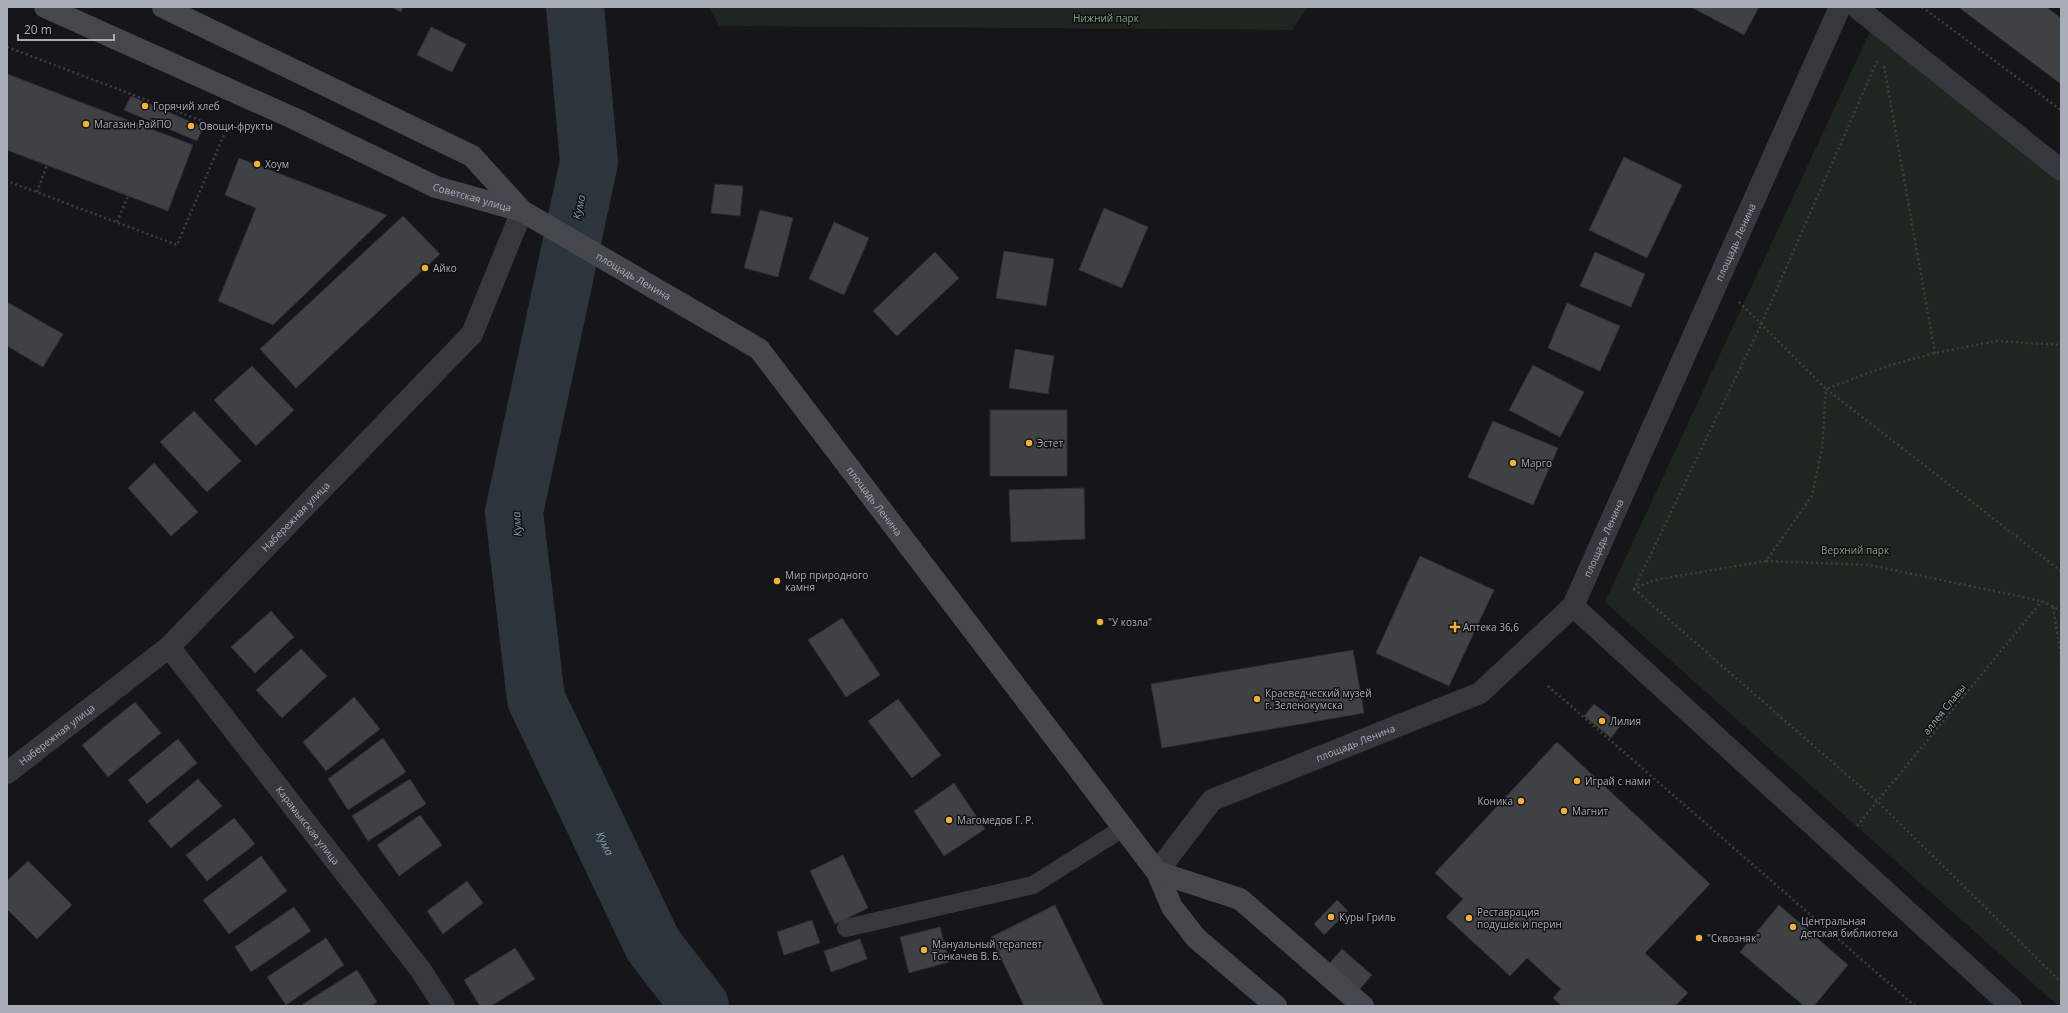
<svg xmlns="http://www.w3.org/2000/svg" width="2068" height="1013" font-family="'Open Sans',sans-serif">
<style>
.green{fill:#1e261f}
.lines{fill:none;stroke-linecap:round;stroke-linejoin:round}
.river{stroke:#2c353c;stroke-width:58}
.building{fill:#404145;stroke:#303034}
.path{stroke:#3d3f44;stroke-width:2.5;stroke-dasharray:2 3;stroke-linecap:butt}
.lane{stroke:#37383d;stroke-width:18}
.street{stroke:#37383d;stroke-width:22}
.secondary{stroke:#45474d;stroke-width:22}
.poi-dot{fill:#f2b134;stroke:#111113;stroke-width:1.5}
.labels{text-anchor:middle;stroke-width:3;stroke-linejoin:round;paint-order:stroke}
.park-label{font-size:10px;fill:#7fa381;stroke:#111113}
.poi-label{font-size:10px;fill:#a8adb8;stroke:#111113;text-anchor:start}
.street-label{font-size:10px;fill:#a8adb8;stroke:#111113}
.water-label{font-size:11px;font-style:italic;fill:#7f9bb3;stroke:#111113}
</style>
<rect width="100%" height="100%" fill="#161618"/>
<g class="green">
<path d="M709,7H1308L1292,30L719,26Z"/>
<path d="M1872,27L2061,178V1006H2058L1605,602Z"/>
</g>
<g class="lines">
<path class="river" id="s1" d="M575,7L589,162L514,512L536,699L653,945L700,1006"/>
</g>
<g class="building">
<path d="M391,7H403L401,12Z"/>
<path d="M1691,7H1759L1744,35Z"/>
<path d="M1962,7H2046L2061,18V84L1961,9Z"/>
<path d="M431,27L466,44L452,72L417,55Z"/>
<path d="M7,74L193,145L168,211L7,150Z"/>
<path d="M131,96L203,127L197,141L124,110Z"/>
<path d="M1624,157L1682,185L1647,258L1589,230Z"/>
<path d="M239,158L387,215L273,325L218,301L256,208L225,195Z"/>
<path d="M715,184L743,186L740,216L711,213Z"/>
<path d="M1104,208L1148,227L1122,288L1079,270Z"/>
<path d="M760,210L793,218L778,277L744,268Z"/>
<path d="M403,216L440,254L296,388L260,349Z"/>
<path d="M834,222L869,238L844,295L809,279Z"/>
<path d="M1004,251L1054,259L1046,306L996,298Z"/>
<path d="M935,252L959,278L897,336L873,311Z"/>
<path d="M1595,252L1645,274L1631,307L1580,286Z"/>
<path d="M7,302L63,334L43,367L7,346Z"/>
<path d="M1567,303L1620,326L1600,371L1548,348Z"/>
<path d="M1015,349L1054,356L1048,394L1009,388Z"/>
<path d="M1533,365L1584,392L1560,437L1509,410Z"/>
<path d="M252,366L294,410L256,446L214,400Z"/>
<rect x="990" y="410" width="77" height="66"/>
<path d="M194,411L241,461L207,492L160,442Z"/>
<path d="M1493,421L1558,448L1533,505L1468,477Z"/>
<path d="M154,463L198,512L171,536L128,488Z"/>
<path d="M1084,488L1085,539L1011,542L1009,490Z"/>
<path d="M1420,556L1494,590L1449,686L1376,653Z"/>
<path d="M271,611L294,637L255,673L231,647Z"/>
<path d="M842,618L880,675L846,697L808,640Z"/>
<path d="M301,649L327,676L282,718L256,690Z"/>
<path d="M1353,650L1364,713L1162,748L1151,684Z"/>
<path d="M354,697L380,729L326,771L303,742Z"/>
<path d="M898,699L941,755L912,778L868,721Z"/>
<path d="M135,702L161,733L108,777L82,745Z"/>
<path d="M1594,704L1621,725L1611,738L1584,716Z"/>
<path d="M383,738L406,772L348,810L328,779Z"/>
<path d="M178,739L197,763L147,804L128,780Z"/>
<path d="M1557,742L1710,884L1645,953L1688,993L1675,1006H1562L1553,998L1561,989L1527,958L1510,976L1446,917L1463,899L1435,873Z"/>
<path d="M198,779L222,806L171,848L148,821Z"/>
<path d="M410,779L426,804L368,841L352,816Z"/>
<path d="M954,783L985,829L944,856L914,811Z"/>
<path d="M420,815L442,845L399,876L377,845Z"/>
<path d="M234,818L255,844L207,881L186,855Z"/>
<path d="M843,855L868,908L835,924L810,871Z"/>
<path d="M261,856L287,891L229,934L203,900Z"/>
<path d="M28,861L72,905L37,939L7,909V881Z"/>
<path d="M467,881L483,903L443,934L427,911Z"/>
<path d="M1337,900L1348,911L1324,935L1314,924Z"/>
<path d="M1055,905L1104,1006H1024L991,937Z"/>
<path d="M1779,905L1848,965L1814,1006H1804L1740,952Z"/>
<path d="M294,907L311,931L251,972L235,947Z"/>
<path d="M812,920L820,943L784,955L777,932Z"/>
<path d="M940,927L949,962L909,973L900,937Z"/>
<path d="M326,938L344,965L286,1005L267,977Z"/>
<path d="M860,939L867,959L831,972L824,951Z"/>
<path d="M515,948L535,979L491,1006H480L464,980Z"/>
<path d="M1342,949L1372,975L1359,990L1329,964Z"/>
<path d="M357,970L377,1002L371,1006H300Z"/>
</g>
<g class="lines">
<g class="path">
<path d="M1922,7L2061,110"/>
<path d="M7,47L226,130L177,245L7,181"/>
<path d="M1884,66L1935,353"/>
<path d="M37,192L47,165"/>
<path d="M117,222L128,196"/>
<path d="M1739,302L1826,389L1887,366L1935,353L1997,341L2061,345"/>
<path d="M1766,561L1654,580L1634,589L1761,325L1878,59"/>
<path d="M2061,571L1826,389L1822,449L1812,496L1766,561L1869,565L2042,601L2061,611"/>
<path d="M1634,589L1878,802L2061,982"/>
<path d="M2053,607L2061,657"/>
<path d="M1548,686L1915,1006"/>
<path d="M1857,826L2042,601"/>
</g>
<path class="lane" d="M846,928L1033,885L1123,828"/>
<g class="street">
<path d="M1856,7L2061,170"/>
<path d="M1573,606L2011,1006"/>
<path id="s2" d="M169,647L420,969L444,1006"/>
<path id="s3" d="M7,773L169,647L472,334L522,211"/>
<path id="s4" d="M1157,872L1212,800L1480,693L1573,606L1840,7"/>
</g>
<g class="secondary">
<path id="s5" d="M45,7L293,118L436,187L522,211L759,349L1157,872L1172,907L1196,938L1276,1006"/>
<path d="M163,7L472,156L522,211"/>
<path d="M1157,872L1240,899L1363,1006"/>
</g>
</g>
<g class="poi-dot">
<circle cx="145" cy="106" r="4"/>
<circle cx="86" cy="124" r="4"/>
<circle cx="191" cy="126" r="4"/>
<circle cx="257" cy="164" r="4"/>
<circle cx="425" cy="268" r="4"/>
<circle cx="1029" cy="443" r="4"/>
<circle cx="1513" cy="463" r="4"/>
<circle cx="777" cy="581" r="4"/>
<circle cx="1100" cy="622" r="4"/>
<path d="M1453 621h4v4h4v4h-4v4h-4v-4h-4v-4h4z"/>
<circle cx="1257" cy="699" r="4"/>
<circle cx="1602" cy="721" r="4"/>
<circle cx="1577" cy="781" r="4"/>
<circle cx="1521" cy="801" r="4"/>
<circle cx="1564" cy="811" r="4"/>
<circle cx="949" cy="820" r="4"/>
<circle cx="1331" cy="917" r="4"/>
<circle cx="1469" cy="918" r="4"/>
<circle cx="1793" cy="927" r="4"/>
<circle cx="1699" cy="938" r="4"/>
<circle cx="924" cy="950" r="4"/>
</g>
<g class="labels">
<g class="park-label">
<text x="1106" y="22">Нижний парк</text>
<text x="1855" y="554">Верхний парк</text>
</g>
<g class="poi-label">
<text x="153" y="110">Горячий хлеб</text>
<text x="94" y="128">Магазин РайПО</text>
<text x="199" y="130">Овощи-фрукты</text>
<text x="265" y="168">Хоум</text>
<text x="433" y="272">Айко</text>
<text x="1037" y="447">Эстет</text>
<text x="1521" y="467">Марго</text>
<text x="785" y="579">Мир природного<tspan x="785" dy="12">камня</tspan></text>
<text x="1108" y="626">"У козла"</text>
<text x="1463" y="631">Аптека 36,6</text>
<text x="1265" y="697">Краеведческий музей<tspan x="1265" dy="12">г. Зеленокумска</tspan></text>
<text x="1610" y="725">Лилия</text>
<text x="1585" y="785">Играй с нами</text>
<text x="1513" y="805" text-anchor="end">Коника</text>
<text x="1572" y="815">Магнит</text>
<text x="957" y="824">Магомедов Г. Р.</text>
<text x="1477" y="916">Реставрация<tspan x="1477" dy="12">подушек и перин</tspan></text>
<text x="1339" y="921">Куры Гриль</text>
<text x="1801" y="925">Центральная<tspan x="1801" dy="12">детская библиотека</tspan></text>
<text x="1707" y="942">"Сквозняк"</text>
<text x="932" y="948">Мануальный терапевт<tspan x="932" dy="12">Тонкачев В. Б.</tspan></text>
</g>
<g class="street-label">
<text dy="4" stroke="none"><textPath href="#s5" startOffset="468">Советская улица</textPath></text>
<text dy="4" stroke="none"><textPath href="#s4" startOffset="905">площадь Ленина</textPath></text>
<text dy="4" stroke="none"><textPath href="#s5" startOffset="649">площадь Ленина</textPath></text>
<text dy="4" stroke="none"><textPath href="#s5" startOffset="985">площадь Ленина</textPath></text>
<text dy="4" stroke="none"><textPath href="#s3" startOffset="387">Набережная улица</textPath></text>
<text dy="4" stroke="none"><textPath href="#s4" startOffset="581">площадь Ленина</textPath></text>
<text transform="translate(1944 709) rotate(-51)" y="4">аллея Славы</text>
<text dy="4" stroke="none"><textPath href="#s3" startOffset="63">Набережная улица</textPath></text>
<text dy="4" stroke="none"><textPath href="#s4" startOffset="245">площадь Ленина</textPath></text>
<text dy="4" stroke="none"><textPath href="#s2" startOffset="226">Карамыкская улица</textPath></text>
</g>
<g class="water-label">
<text transform="translate(579 207) rotate(-78)" y="4">Кума</text>
<text transform="translate(517 524) rotate(-94)" y="4">Кума</text>
<text dy="4" stroke="none"><textPath href="#s1" startOffset="862">Кума</textPath></text>
</g>
</g>
<rect width="2068" height="1013" fill="none" stroke="#a8adb8" stroke-width="16"/>
<path d="M18 34v6h96v-6" fill="none" stroke="#a8adb8" stroke-width="2"/>
<text x="24" y="34" font-size="12" fill="#a8adb8" stroke="#111113" stroke-width="3" paint-order="stroke">20 m</text>
</svg>
